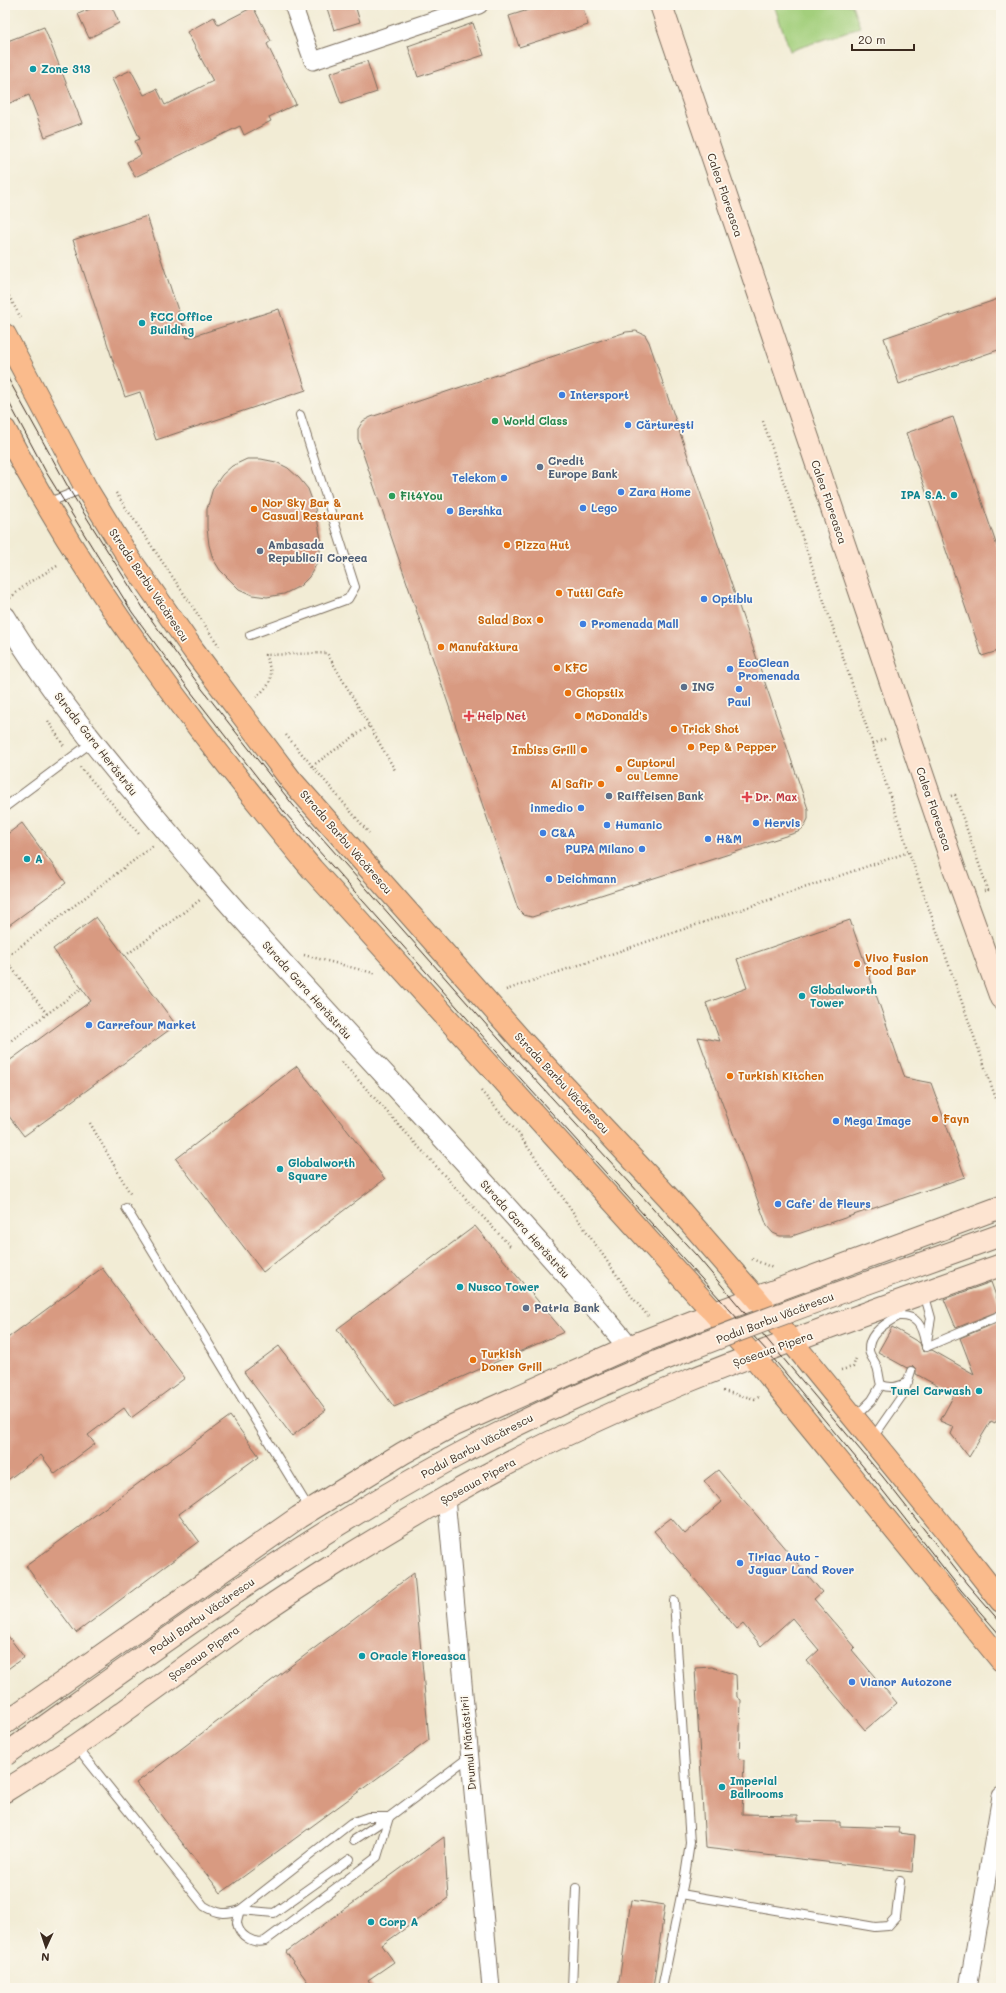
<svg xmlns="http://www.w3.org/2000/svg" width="1006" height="1993" font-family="Mali,sans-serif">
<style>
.green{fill:#a3cf7b;stroke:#6f7c4c}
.building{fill:#d89a81}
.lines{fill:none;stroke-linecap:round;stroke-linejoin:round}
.service-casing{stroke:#7b6e5e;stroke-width:10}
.minor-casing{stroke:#7b6e5e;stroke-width:19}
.tertiary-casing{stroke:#7b6e5e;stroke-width:23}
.secondary-casing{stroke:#7b6e5e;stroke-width:24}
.primary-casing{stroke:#7b6e5e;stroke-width:24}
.path{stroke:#7b6e5e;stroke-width:2.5;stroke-dasharray:1 3;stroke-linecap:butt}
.service{stroke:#fff;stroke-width:8}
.minor{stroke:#fff;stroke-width:17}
.tertiary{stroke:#fff;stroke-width:21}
.secondary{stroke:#fde4d1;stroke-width:22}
.primary{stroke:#fabb8c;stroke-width:22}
.tram{stroke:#3b2a1e;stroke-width:1}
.secondary-bridge-casing{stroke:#7b6e5e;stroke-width:24;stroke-linecap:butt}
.secondary-bridge{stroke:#fde4d1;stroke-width:22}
.culture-dot{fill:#0f9aa8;stroke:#fbf7ec;stroke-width:1.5}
.shop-dot{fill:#3f7fe0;stroke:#fbf7ec;stroke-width:1.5}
.leisure-dot{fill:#2e9e5b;stroke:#fbf7ec;stroke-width:1.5}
.service-dot{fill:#5c6f8a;stroke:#fbf7ec;stroke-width:1.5}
.food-dot{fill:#e8710a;stroke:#fbf7ec;stroke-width:1.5}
.health-dot{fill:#e0444e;stroke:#fbf7ec;stroke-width:1.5}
.labels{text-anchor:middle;stroke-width:3.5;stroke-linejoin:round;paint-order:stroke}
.culture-label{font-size:11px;font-weight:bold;fill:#0d838f;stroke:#fbf7ec;text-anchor:start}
.street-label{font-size:11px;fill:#3b2a1e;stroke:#fbf7ec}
.shop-label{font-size:11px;font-weight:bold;fill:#366cbe;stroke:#fbf7ec;text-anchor:start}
.leisure-label{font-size:11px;font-weight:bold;fill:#27864d;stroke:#fbf7ec;text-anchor:start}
.service-label{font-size:11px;font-weight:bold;fill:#4e5e75;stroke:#fbf7ec;text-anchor:start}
.food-label{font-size:11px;font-weight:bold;fill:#c56008;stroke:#fbf7ec;text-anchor:start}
.health-label{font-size:11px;font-weight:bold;fill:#be3a42;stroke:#fbf7ec;text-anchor:start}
</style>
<rect width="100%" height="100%" fill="#fbf7ec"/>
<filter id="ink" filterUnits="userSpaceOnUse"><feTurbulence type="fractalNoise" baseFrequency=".025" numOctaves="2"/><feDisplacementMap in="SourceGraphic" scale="8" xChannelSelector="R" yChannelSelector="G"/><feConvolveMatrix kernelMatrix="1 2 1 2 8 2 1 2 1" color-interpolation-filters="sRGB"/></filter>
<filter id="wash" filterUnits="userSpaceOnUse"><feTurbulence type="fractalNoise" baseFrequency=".012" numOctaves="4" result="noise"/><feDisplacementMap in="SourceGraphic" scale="16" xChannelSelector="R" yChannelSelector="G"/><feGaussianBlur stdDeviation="0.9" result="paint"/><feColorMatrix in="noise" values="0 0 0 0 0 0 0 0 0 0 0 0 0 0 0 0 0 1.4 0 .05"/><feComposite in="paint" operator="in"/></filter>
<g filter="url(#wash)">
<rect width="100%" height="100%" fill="#f2ecd5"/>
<path class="green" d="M774,5H852L860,27L790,51Z"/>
<g id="blocks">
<g class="building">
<path d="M100,5H111L119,23L89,38L78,14Z"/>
<path d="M326,5H355L360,22L334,30Z"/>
<path d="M544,5H582L588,25L519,47L509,16Z"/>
<path d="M253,7L271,41L267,44L296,104L269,117L271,121L244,135L240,126L135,177L127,162L141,155L135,141L140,139L112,79L131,70L144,95L157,89L165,105L213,81L187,32L214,17L218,25Z"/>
<path d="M473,23L484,55L418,77L408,46Z"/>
<path d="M44,27L82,123L45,137L29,95L5,105V42Z"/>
<path d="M367,61L377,92L341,104L330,73Z"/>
<path d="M147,216L187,338L279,309L306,390L156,440L140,392L125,397L73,240Z"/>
<path d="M1001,298V349L899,384L884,338Z"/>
<path d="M636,331L645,335L649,342L808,809V819L804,827L798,832L532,917L524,915L518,909L358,439V429L363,421L371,417L626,332Z"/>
<path d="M953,417L1001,558V650L982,656L906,433Z"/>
<path d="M247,459H261L276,462L288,468L299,478L308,489L315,508L321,539L320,551L316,565L309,577L300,586L284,594L267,597L252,595L239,589L220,570L213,559L209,545L207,528V509L213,488L222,475L232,466Z"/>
<path d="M22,823L66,883L5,928V836Z"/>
<path d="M96,917L176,1025L24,1136L5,1111V1064L91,1001L53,949Z"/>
<path d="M850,920L905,1078L931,1083L965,1177L792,1236H780L773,1233L767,1226L698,1037L720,1041L706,1003L747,988L737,959Z"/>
<path d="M297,1066L385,1179L263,1272L176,1159Z"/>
<path d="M475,1226L564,1332L394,1407L337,1329Z"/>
<path d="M102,1268L185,1378L131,1418L124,1408L88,1435L95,1444L55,1474L41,1455L5,1482V1340Z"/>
<path d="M991,1282L1001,1310L956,1328L944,1299Z"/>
<path d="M1001,1321V1413L995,1423L991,1421L969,1457L951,1434L954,1427L940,1421L954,1395L916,1374V1369L913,1366L907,1368L878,1352L892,1327L920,1343L923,1352L932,1350L974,1374L960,1338Z"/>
<path d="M279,1346L326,1410L292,1436L244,1372Z"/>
<path d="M230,1416L259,1456L179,1514L199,1541L76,1633L26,1566Z"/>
<path d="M718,1470L822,1592L814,1599L855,1647L852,1650L897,1703L865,1730L807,1661L819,1650L792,1618L761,1646L743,1624L737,1629L654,1531L671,1518L685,1534L722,1502L704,1481Z"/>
<path d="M414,1573L429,1740L221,1893L136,1783Z"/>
<path d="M5,1632L24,1657L5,1671Z"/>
<path d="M712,1667L736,1675L737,1697L741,1700L739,1759L744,1760L742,1814L798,1815V1821L840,1822V1826L899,1828L898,1833L915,1835L912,1872L705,1848L695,1668Z"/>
<path d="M444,1837L448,1898L382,1945L394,1962L368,1980L374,1988H312L286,1952Z"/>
<path d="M631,1900L665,1905L653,1988H618Z"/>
</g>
</g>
</g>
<g filter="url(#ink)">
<use href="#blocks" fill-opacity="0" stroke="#7b6e5e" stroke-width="1"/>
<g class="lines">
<g class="service-casing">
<g id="service">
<path d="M47,503L85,488"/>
<path d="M250,635L348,599L355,587L300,415"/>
<path d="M5,807L92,742"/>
<path d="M126,1208L310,1510"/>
<path d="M924,1293L931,1318L926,1347"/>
<path d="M899,1316C917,1315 922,1326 925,1342"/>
<path d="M926,1347L1001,1315"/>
<path d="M881,1385C891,1389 898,1387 908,1382"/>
<path d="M854,1418L872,1400L881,1385C879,1379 879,1372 877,1367C875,1361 869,1355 869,1350C868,1334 887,1322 899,1316L901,1308L900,1302"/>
<path d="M872,1439L904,1393L911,1371"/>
<path d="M76,1746L204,1906C217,1914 225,1915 240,1910L351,1823L368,1817H389"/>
<path d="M354,1840L389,1817L469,1757"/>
<path d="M350,1859L274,1913L240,1910C239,1914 237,1919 237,1923C239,1936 253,1944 265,1941L377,1857L389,1817"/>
<path d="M681,1894L875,1927L888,1926L896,1917L900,1881"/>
<path d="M572,1988L576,1888"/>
<path d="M662,1988L685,1876L690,1843L674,1601"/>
</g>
</g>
<g class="minor-casing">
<g id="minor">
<path d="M293,5L313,61L479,5"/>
<path d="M446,1498L491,1988"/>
<path d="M968,1988L1001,1796"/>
</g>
</g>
<g class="tertiary-casing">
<path id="tertiary" d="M5,617C60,708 130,788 199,869C339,1031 491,1183 629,1347"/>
</g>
<g class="secondary-casing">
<g id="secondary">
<path d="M661,5L954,868L1001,998"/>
<path d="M5,1723L299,1517L403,1453L448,1428L629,1347L715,1313L1001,1207"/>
<path d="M5,1791C29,1776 53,1761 77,1745C133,1706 187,1665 243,1625C308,1579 377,1538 445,1498C620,1397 812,1333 1001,1265"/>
</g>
</g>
<g class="primary-casing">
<g id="primary">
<path d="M5,335L86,488L129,558L194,651L291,780L521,1040L669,1198L756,1298L943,1527L1001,1601"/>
<path d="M5,430C88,589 198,732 312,869L753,1356L1001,1660"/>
</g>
</g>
<g class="path">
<path d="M5,289L22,320"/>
<path d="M116,493L219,646"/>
<path d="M10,598L28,583L59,565"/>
<path d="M256,697C274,682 274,677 265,655L327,653L395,770"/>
<path d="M48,721L64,746"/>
<path d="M286,735L369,833"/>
<path d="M873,744L887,738"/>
<path d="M312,766L369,726"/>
<path d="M80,767L139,834"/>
<path d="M951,796L955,795L988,890L984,891"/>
<path d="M909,852L1001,1113"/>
<path d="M304,955L377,974"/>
<path d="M125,956L200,900"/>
<path d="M5,958L153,846"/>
<path d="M5,959L47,1014"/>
<path d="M506,990L909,852L763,421"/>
<path d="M5,1045L82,988"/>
<path d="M342,1062L453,1185L511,1247"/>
<path d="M481,1091L518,1133L632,1297L648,1316"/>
<path d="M90,1123L131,1195"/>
<path d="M5,1171L6,1172"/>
<path d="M752,1259L773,1268"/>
<path d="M841,1370L853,1367L856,1358"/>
<path d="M723,1391L755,1399L759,1397"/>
</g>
<use href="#service" class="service"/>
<use href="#minor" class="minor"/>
<use href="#tertiary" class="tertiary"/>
<use href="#secondary" class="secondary"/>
<use href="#primary" class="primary"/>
<g class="tram">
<path d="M5,373L72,494L145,611L199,685L293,805L520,1063L696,1255L883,1477L967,1584L1001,1623"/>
<path d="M5,395L46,472L132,612L191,692L285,813L512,1069L767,1351L876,1482L961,1590L1001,1636"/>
</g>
<g class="secondary-bridge-casing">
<path id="secondary-bridge" d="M5,1755C151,1651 296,1542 454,1457C627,1363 816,1302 1001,1235"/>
</g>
<use href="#secondary-bridge" class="secondary-bridge"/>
</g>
</g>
<g class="culture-dot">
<circle cx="33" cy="69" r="4"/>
<circle cx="142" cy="323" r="4"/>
<circle cx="954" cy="495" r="4"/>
<circle cx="27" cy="859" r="4"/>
<circle cx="802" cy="996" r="4"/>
<circle cx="280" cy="1169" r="4"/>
<circle cx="460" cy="1287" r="4"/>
<circle cx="979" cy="1391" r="4"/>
<circle cx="362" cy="1656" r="4"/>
<circle cx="722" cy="1787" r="4"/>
<circle cx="371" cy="1922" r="4"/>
</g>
<g class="shop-dot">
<circle cx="562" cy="395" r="4"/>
<circle cx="628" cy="425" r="4"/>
<circle cx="504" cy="478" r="4"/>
<circle cx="621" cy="492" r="4"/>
<circle cx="583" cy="508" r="4"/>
<circle cx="450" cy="511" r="4"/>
<circle cx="704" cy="599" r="4"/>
<circle cx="583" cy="624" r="4"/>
<circle cx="730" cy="669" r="4"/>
<circle cx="739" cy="689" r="4"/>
<circle cx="581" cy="808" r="4"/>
<circle cx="756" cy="823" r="4"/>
<circle cx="607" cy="825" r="4"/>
<circle cx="543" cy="833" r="4"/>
<circle cx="708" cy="839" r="4"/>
<circle cx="642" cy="849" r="4"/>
<circle cx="549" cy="879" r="4"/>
<circle cx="89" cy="1025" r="4"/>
<circle cx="836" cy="1121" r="4"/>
<circle cx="778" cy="1204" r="4"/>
<circle cx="740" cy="1563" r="4"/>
<circle cx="852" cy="1682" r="4"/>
</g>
<g class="leisure-dot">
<circle cx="495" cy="421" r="4"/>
<circle cx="392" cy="496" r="4"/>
</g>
<g class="service-dot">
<circle cx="540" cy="467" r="4"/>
<circle cx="260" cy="551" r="4"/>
<circle cx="684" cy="687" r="4"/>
<circle cx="609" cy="796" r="4"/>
<circle cx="526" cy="1308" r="4"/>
</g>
<g class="food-dot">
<circle cx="254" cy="509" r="4"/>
<circle cx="507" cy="545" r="4"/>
<circle cx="559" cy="593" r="4"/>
<circle cx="540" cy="620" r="4"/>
<circle cx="441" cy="647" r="4"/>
<circle cx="557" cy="668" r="4"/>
<circle cx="568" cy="693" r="4"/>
<circle cx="578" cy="716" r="4"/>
<circle cx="674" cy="729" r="4"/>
<circle cx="691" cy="747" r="4"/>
<circle cx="584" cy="750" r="4"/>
<circle cx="619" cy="769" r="4"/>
<circle cx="601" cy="784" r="4"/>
<circle cx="857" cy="964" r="4"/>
<circle cx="730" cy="1076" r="4"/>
<circle cx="935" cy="1119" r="4"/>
<circle cx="473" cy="1360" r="4"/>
</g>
<g class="health-dot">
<path d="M467 710h4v4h4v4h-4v4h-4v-4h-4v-4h4z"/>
<path d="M745 791h4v4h4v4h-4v4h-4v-4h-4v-4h4z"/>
</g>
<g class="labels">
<g class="culture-label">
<text x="41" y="73">Zone 313</text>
<text x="150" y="321">FCC Office<tspan x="150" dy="13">Building</tspan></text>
<text x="946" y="499" text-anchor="end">IPA S.A.</text>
<text x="35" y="863">A</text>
<text x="810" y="994">Globalworth<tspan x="810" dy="13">Tower</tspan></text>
<text x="288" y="1167">Globalworth<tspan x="288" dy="13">Square</tspan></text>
<text x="468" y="1291">Nusco Tower</text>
<text x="971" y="1395" text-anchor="end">Tunel Carwash</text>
<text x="370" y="1660">Oracle Floreasca</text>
<text x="730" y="1785">Imperial<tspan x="730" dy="13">Ballrooms</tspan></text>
<text x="379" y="1926">Corp A</text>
</g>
<g class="street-label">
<text transform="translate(725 195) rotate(71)" y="4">Calea Floreasca</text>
<text transform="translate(829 502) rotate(71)" y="4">Calea Floreasca</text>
<text transform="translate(149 585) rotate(56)" y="4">Strada Barbu Văcărescu</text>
<text transform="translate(96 744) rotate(52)" y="4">Strada Gara Herăstrău</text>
<text transform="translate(934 809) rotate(71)" y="4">Calea Floreasca</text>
<text transform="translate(346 842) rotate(49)" y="4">Strada Barbu Văcărescu</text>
<text transform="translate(307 990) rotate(48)" y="4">Strada Gara Herăstrău</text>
<text transform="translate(562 1083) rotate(47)" y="4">Strada Barbu Văcărescu</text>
<text transform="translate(525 1229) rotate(48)" y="4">Strada Gara Herăstrău</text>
<text transform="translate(775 1318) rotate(-21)" y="4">Podul Barbu Văcărescu</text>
<text transform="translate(773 1349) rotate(-20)" y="4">Șoseaua Pipera</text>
<text transform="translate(477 1446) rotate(-28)" y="4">Podul Barbu Văcărescu</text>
<text transform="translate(478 1481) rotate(-29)" y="4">Șoseaua Pipera</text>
<text transform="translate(202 1616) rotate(-35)" y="4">Podul Barbu Văcărescu</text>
<text transform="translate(204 1653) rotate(-36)" y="4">Șoseaua Pipera</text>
<text transform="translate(468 1743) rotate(-95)" y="4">Drumul Mănăstirii</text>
</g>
<g class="shop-label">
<text x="570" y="399">Intersport</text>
<text x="636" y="429">Cărturești</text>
<text x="496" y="482" text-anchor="end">Telekom</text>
<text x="629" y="496">Zara Home</text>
<text x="591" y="512">Lego</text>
<text x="458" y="515">Bershka</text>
<text x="712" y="603">Optiblu</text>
<text x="591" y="628">Promenada Mall</text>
<text x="738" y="667">EcoClean<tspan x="738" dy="13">Promenada</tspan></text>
<text x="739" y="706" text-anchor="middle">Paul</text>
<text x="573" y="812" text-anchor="end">inmedio</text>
<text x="764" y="827">Hervis</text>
<text x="615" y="829">Humanic</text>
<text x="551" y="837">C&amp;A</text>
<text x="716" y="843">H&amp;M</text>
<text x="634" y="853" text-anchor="end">PUPA Milano</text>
<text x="557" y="883">Deichmann</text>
<text x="97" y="1029">Carrefour Market</text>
<text x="844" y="1125">Mega Image</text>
<text x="786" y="1208">Cafe' de Fleurs</text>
<text x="748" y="1561">Tiriac Auto -<tspan x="748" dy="13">Jaguar Land Rover</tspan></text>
<text x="860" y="1686">Vianor Autozone</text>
</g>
<g class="leisure-label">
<text x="503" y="425">World Class</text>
<text x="400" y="500">Fit4You</text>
</g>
<g class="service-label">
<text x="548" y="465">Credit<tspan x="548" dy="13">Europe Bank</tspan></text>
<text x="268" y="549">Ambasada<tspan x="268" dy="13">Republicii Coreea</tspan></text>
<text x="692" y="691">ING</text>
<text x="617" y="800">Raiffeisen Bank</text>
<text x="534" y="1312">Patria Bank</text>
</g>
<g class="food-label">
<text x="262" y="507">Nor Sky Bar &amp;<tspan x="262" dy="13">Casual Restaurant</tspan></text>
<text x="515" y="549">Pizza Hut</text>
<text x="567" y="597">Tutti Cafe</text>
<text x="532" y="624" text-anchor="end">Salad Box</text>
<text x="449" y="651">Manufaktura</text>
<text x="565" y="672">KFC</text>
<text x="576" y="697">Chopstix</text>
<text x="586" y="720">McDonald's</text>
<text x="682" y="733">Trick Shot</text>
<text x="699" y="751">Pep &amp; Pepper</text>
<text x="576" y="754" text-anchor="end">Imbiss Grill</text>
<text x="627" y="767">Cuptorul<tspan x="627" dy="13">cu Lemne</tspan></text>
<text x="593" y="788" text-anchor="end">Al Safir</text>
<text x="865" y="962">Vivo Fusion<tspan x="865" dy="13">Food Bar</tspan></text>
<text x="738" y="1080">Turkish Kitchen</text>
<text x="943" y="1123">Fayn</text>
<text x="481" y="1358">Turkish<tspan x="481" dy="13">Doner Grill</tspan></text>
</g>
<g class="health-label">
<text x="477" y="720">Help Net</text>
<text x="755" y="801">Dr. Max</text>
</g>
</g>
<rect width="1006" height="1993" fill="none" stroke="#fbf7ec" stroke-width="20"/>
<g transform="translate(46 1947) rotate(183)" stroke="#fbf7ec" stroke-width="3" paint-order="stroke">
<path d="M0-3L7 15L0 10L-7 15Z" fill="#3b2a1e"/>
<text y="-6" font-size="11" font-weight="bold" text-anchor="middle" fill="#3b2a1e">N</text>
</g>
<path d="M852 44v6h62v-6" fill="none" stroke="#3b2a1e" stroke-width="2"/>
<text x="858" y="44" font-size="12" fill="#3b2a1e" stroke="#fbf7ec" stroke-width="3" paint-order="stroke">20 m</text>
</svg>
